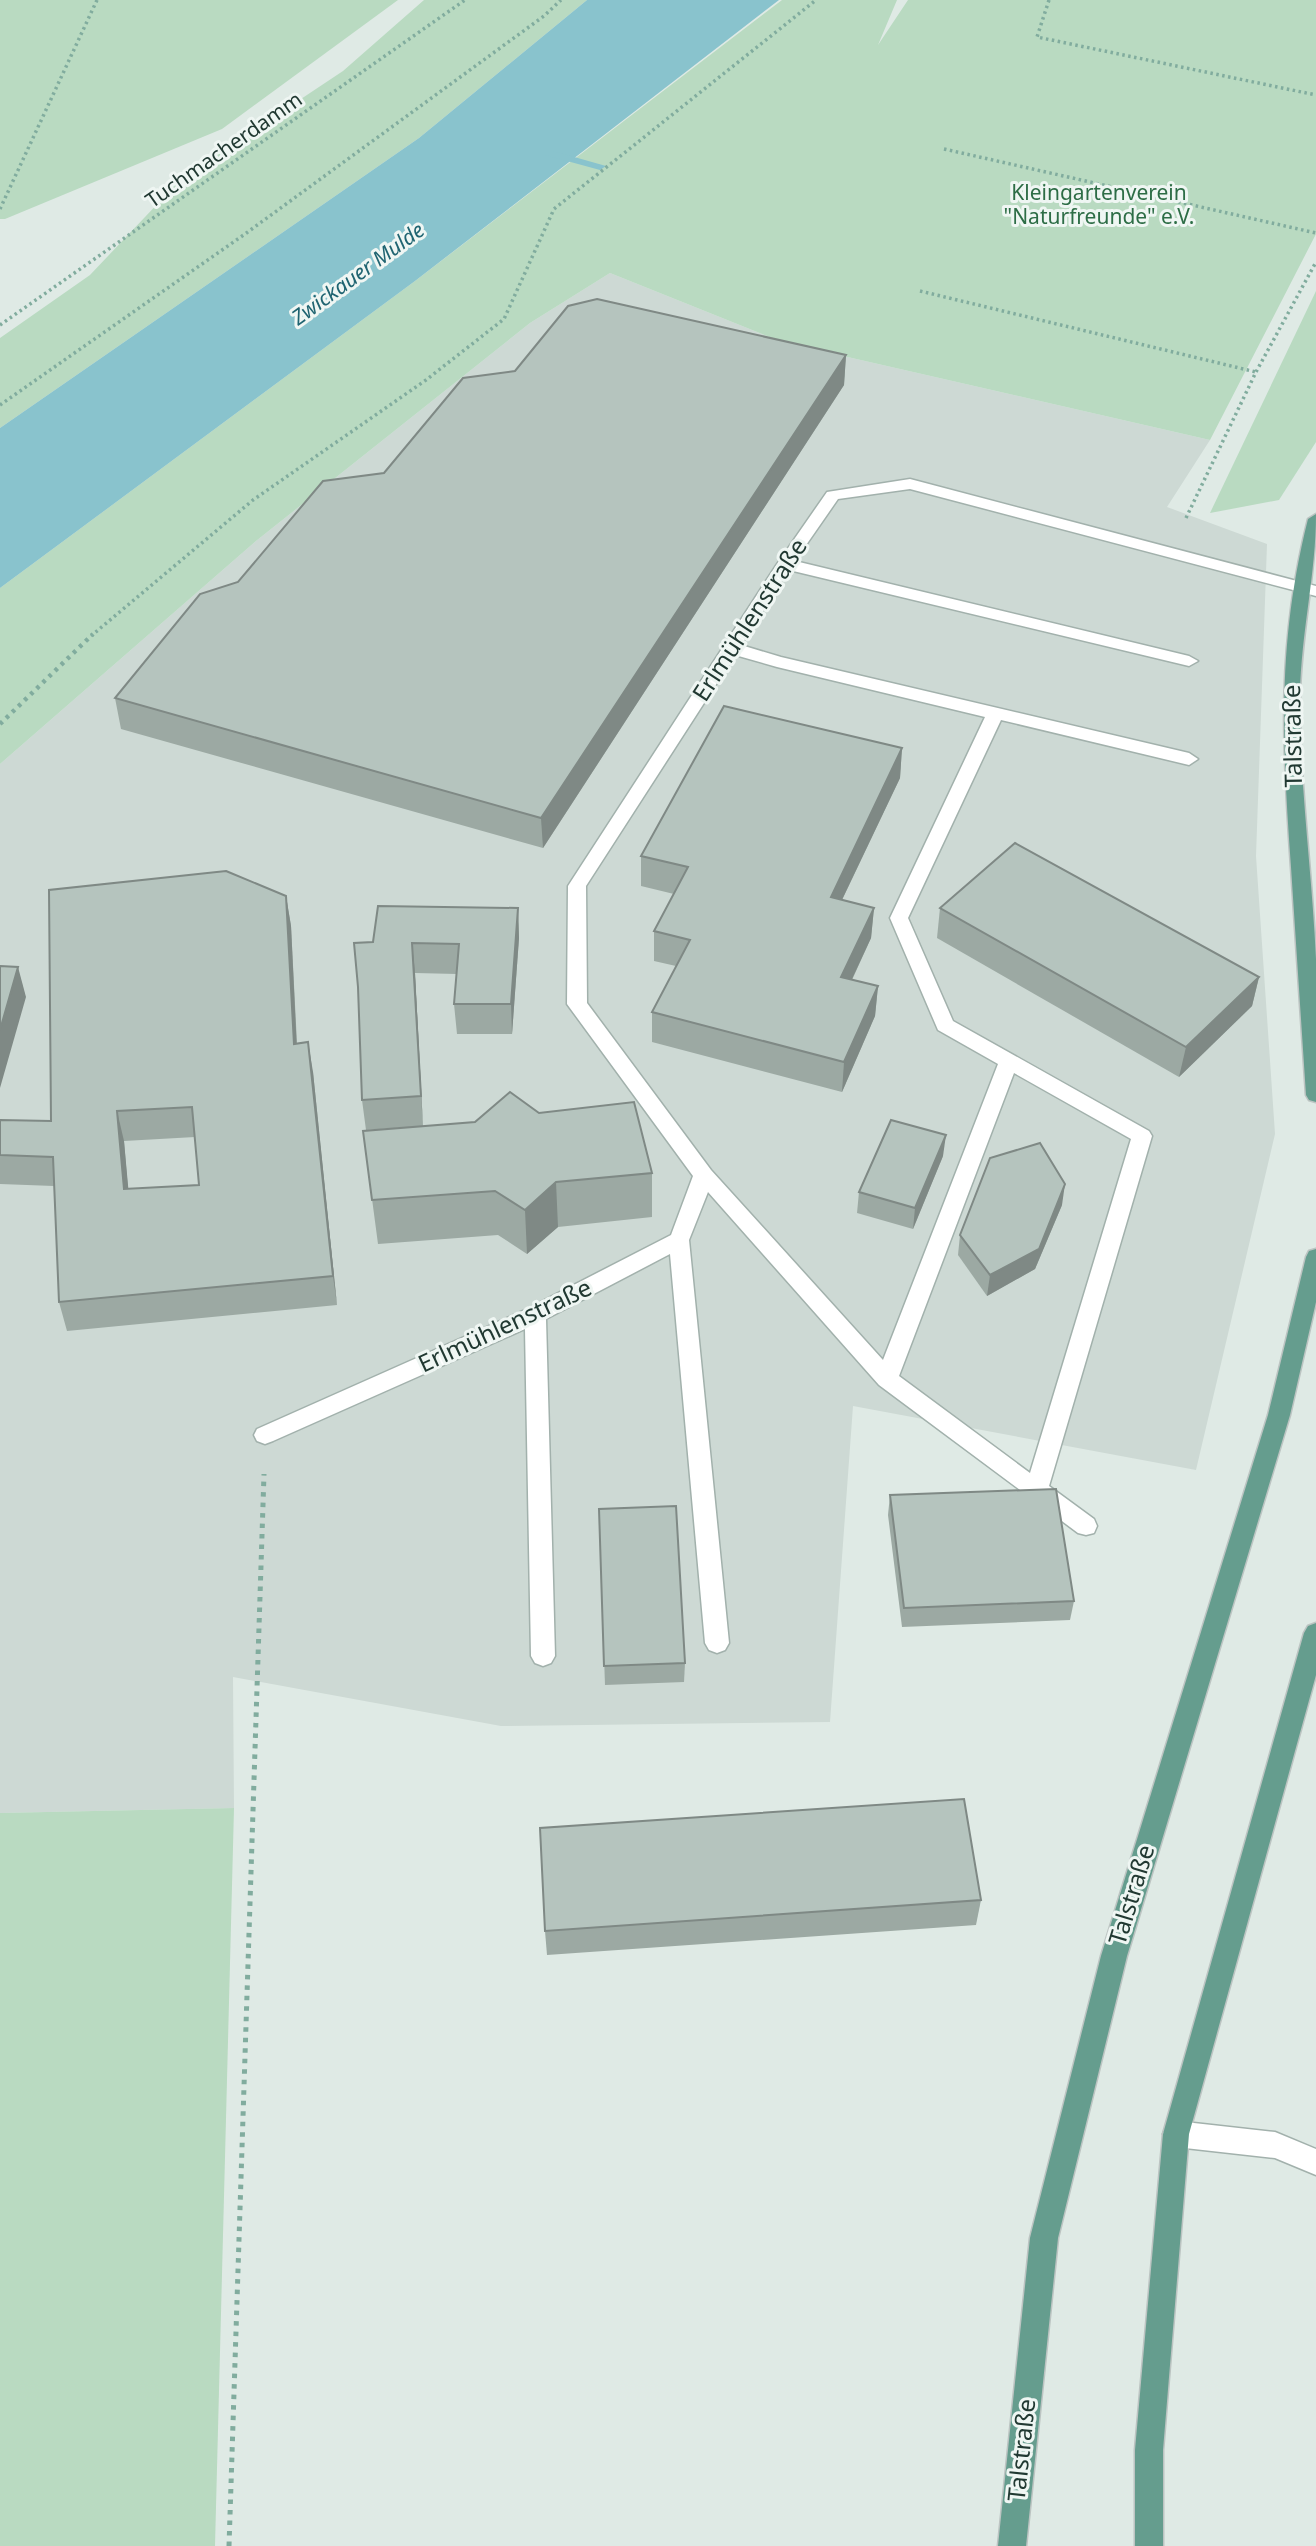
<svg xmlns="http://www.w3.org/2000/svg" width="1316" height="2546" font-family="'Noto Sans',sans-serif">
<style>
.built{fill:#cdd9d4}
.green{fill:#b9dac1}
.water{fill:#89c3cd}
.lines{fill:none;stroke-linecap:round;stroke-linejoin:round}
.stream{fill:#89c3cd;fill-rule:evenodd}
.minor-casing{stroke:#a2b1ac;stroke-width:3}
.major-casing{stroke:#bcc4c2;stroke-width:3}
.path-far2{stroke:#81ac9e;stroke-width:3.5;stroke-dasharray:2.5 3.5;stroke-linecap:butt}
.path-far1{stroke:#81ac9e;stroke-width:4.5;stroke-dasharray:3.5 5;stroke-linecap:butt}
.path{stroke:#81ac9e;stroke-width:5;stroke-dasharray:4.5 6;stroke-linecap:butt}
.minor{fill:#fff;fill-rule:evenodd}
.major{fill:#659d8e;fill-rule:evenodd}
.wall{fill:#9ca9a3;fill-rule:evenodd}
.shaded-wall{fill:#7f8985}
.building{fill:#b5c4be;stroke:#7f8985;stroke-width:2;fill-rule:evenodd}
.labels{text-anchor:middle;stroke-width:6;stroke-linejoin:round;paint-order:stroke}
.far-street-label{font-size:21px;fill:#213932;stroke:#eff6f3}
.far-park-label{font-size:21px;fill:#2d6d46;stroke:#eff6f3}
.far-water-label{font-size:21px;font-style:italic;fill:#1f6471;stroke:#eff6f3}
.street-label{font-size:24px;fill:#213932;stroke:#eff6f3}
</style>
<rect width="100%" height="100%" fill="#dfeae5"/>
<path class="built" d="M610,273L782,342L1210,440L1167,507L1267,544L1256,856L1275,1134L1196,1470L853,1406L830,1722L501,1726L233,1677L234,1808L0,1813V764L256,541L530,323Z"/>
<g class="green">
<path d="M0,0H398L222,129L5,219H0Z"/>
<path d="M424,0H587L419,138L0,428V338L90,275L182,178L343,71Z"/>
<path d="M782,0H897L878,45L908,0H1316V234L1210,440L782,342L610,273L530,323L256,541L0,764V588L415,281Z"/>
<path d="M1316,291V442L1279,500L1210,513Z"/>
<path d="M234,1808L215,2546H0V1813Z"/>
</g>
<path class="water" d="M587,0H779L415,281L0,588V428L419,138Z"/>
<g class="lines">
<path class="stream" d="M545,151H553L606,166L600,170L545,155Z"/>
<g class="minor-casing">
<g id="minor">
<path d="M910,479L1316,586V596L910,489L838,499L795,561L1189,656L1198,661L1189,666L789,570L741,645L781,657L1189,753L1198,759L1189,765L1001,720L908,918L953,1021L1149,1131L1152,1136L1049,1486L1094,1519L1097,1526L1094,1533L1086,1535L1078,1533L879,1385L708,1192L689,1240L729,1643L725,1650L717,1653L709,1650L705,1643L670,1254L546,1319L555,1656L551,1663L543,1666L535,1663L531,1656L525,1329L273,1441L265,1444L257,1441L254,1435L257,1429L527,1309L671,1235L693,1176L567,1004L568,886L777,564L827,492ZM735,655L777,667L985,717L890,918L938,1030L998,1064L883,1360L711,1170L587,1003L586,886ZM1014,1073L1131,1139L1030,1473L899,1376Z"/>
<path d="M1176,2121L1275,2132L1316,2149V2175L1275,2158L1176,2147L1167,2143L1163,2134L1167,2125Z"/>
</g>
</g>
<g class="major-casing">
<g id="major">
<path d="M1316,514C1316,574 1301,633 1300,694C1299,782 1312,870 1316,959C1316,1006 1316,1055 1316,1102L1309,1100L1306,1095C1301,1019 1296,943 1291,867C1282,742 1277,642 1308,519Z"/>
<path d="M1316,1249V1302L1290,1415L1127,1956L1058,2238L1026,2546H998L1030,2238L1101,1956L1268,1415L1306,1257L1309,1251Z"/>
<path d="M1316,1623V1675L1189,2134L1163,2450V2546H1135V2450L1163,2134L1304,1633L1308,1626Z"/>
</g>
</g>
<g class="path-far2">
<path d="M1049,0L1037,37L1316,95"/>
<path d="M944,149L1316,233"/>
<path d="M0,209L97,0"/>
<path d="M920,291L1256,372"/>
<path d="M0,325L465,0"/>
<path d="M0,405L245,234L544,16L561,0"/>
<path d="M1186,518L1256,372L1316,262"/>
<path d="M91,636L253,500L426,380L504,319L554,209L816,0"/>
</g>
<path class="path-far1" d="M0,724L93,634"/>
<path class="path" d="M229,2546L264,1474"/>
<use href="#minor" class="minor"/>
<use href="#major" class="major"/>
</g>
<g class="wall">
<path d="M846,355L844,385L543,848L121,729L115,698L238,582L384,473L515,371Z"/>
<path d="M902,748L900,778L842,900L874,908L871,938L852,980L878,986L875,1016L842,1092L652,1042V1012L676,966L654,961V931L674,894L641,886V856Z"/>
<path d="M286,896L291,926L297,1043L313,1072L337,1305L67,1331L59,1302L54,1186L0,1184V1120L51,1121ZM195,1137L199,1185L128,1189L124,1141Z"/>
<path d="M518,908L519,938L512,1034H457L454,1004L457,974L415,973L423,1126L366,1130L362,1100L373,942Z"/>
<path d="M940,908L1259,977L1252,1006L1179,1077L937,938Z"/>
<path d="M539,1113L652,1173V1217L558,1227L527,1254L498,1235L378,1244L363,1131L475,1122Z"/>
<path d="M943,1156L913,1229L857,1213L859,1192Z"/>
<path d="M1062,1205L1035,1269L987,1296L958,1255L960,1235Z"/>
<path d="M890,1495L1074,1601L1070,1620L902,1627L888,1515Z"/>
<path d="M599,1509L685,1663L684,1682L605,1685Z"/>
<path d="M981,1900L976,1925L547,1955L545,1931Z"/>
</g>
<g class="shaded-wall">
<path d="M846,355L844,385L543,848L541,818Z"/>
<path d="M902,748L900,778L829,927L831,897Z"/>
<path d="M286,896L291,926L298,1073L294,1044Z"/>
<path d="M518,908L519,938L512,1034L511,1004Z"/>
<path d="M874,908L871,938L839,1007L841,977Z"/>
<path d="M412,943L415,973L423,1126L421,1096Z"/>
<path d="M18,967L26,997L0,1088V1030Z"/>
<path d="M1259,977L1252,1006L1179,1077L1186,1047Z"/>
<path d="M878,986L875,1016L842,1092L844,1062Z"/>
<path d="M308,1042L313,1072L337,1305L333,1276Z"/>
<path d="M117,1111L124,1141L131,1218L124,1189Z"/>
<path d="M946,1135L943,1156L913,1229L915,1208Z"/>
<path d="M556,1182L558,1227L527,1254L525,1210Z"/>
<path d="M1065,1184L1062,1205L1035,1269L987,1296L990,1275Z"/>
</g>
<g class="building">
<path d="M597,299L846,355L541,818L115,698L200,594L238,582L323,481L384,473L463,378L515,371L568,306Z"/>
<path d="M724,706L902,748L831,897L874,908L841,977L878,986L844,1062L652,1012L690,940L654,931L688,867L641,856Z"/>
<path d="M1015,843L1259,977L1186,1047L940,908Z"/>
<path d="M226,871L286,896L294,1044L308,1042L333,1276L59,1302L53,1157L0,1155V1120L51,1121L49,890ZM192,1107L199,1185L124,1189L117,1111Z"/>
<path d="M378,906L518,908L511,1004H454L459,944L412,943L421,1096L362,1100L358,987L354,943L373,942Z"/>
<path d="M0,966L18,967L0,1030Z"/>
<path d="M510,1092L539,1113L634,1102L652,1173L556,1182L525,1210L495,1191L372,1200L363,1131L475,1122Z"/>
<path d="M891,1120L946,1135L915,1208L859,1192Z"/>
<path d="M1040,1143L1065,1184L1039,1249L990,1275L960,1235L990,1158Z"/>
<path d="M1056,1489L1074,1601L904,1608L890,1495Z"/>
<path d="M676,1506L685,1663L604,1666L599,1509Z"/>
<path d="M964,1799L981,1900L545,1931L540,1828Z"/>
</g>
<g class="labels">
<g class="far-street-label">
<text transform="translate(224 150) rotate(-35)" y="7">Tuchmacherdamm</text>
</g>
<g class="far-park-label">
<text x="1099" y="200">Kleingartenverein<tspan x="1099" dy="24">"Naturfreunde" e.V.</tspan></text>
</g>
<g class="far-water-label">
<text transform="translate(358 274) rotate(-36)" y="7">Zwickauer Mulde</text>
</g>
<g class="street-label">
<text transform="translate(750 620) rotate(-57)" y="8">Erlmühlenstraße</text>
<text transform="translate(1293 736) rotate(-91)" y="8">Talstraße</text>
<text transform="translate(505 1326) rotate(-25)" y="8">Erlmühlenstraße</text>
<text transform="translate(1132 1895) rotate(-73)" y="8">Talstraße</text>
<text transform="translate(1022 2450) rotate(-84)" y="8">Talstraße</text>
</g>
</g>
</svg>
